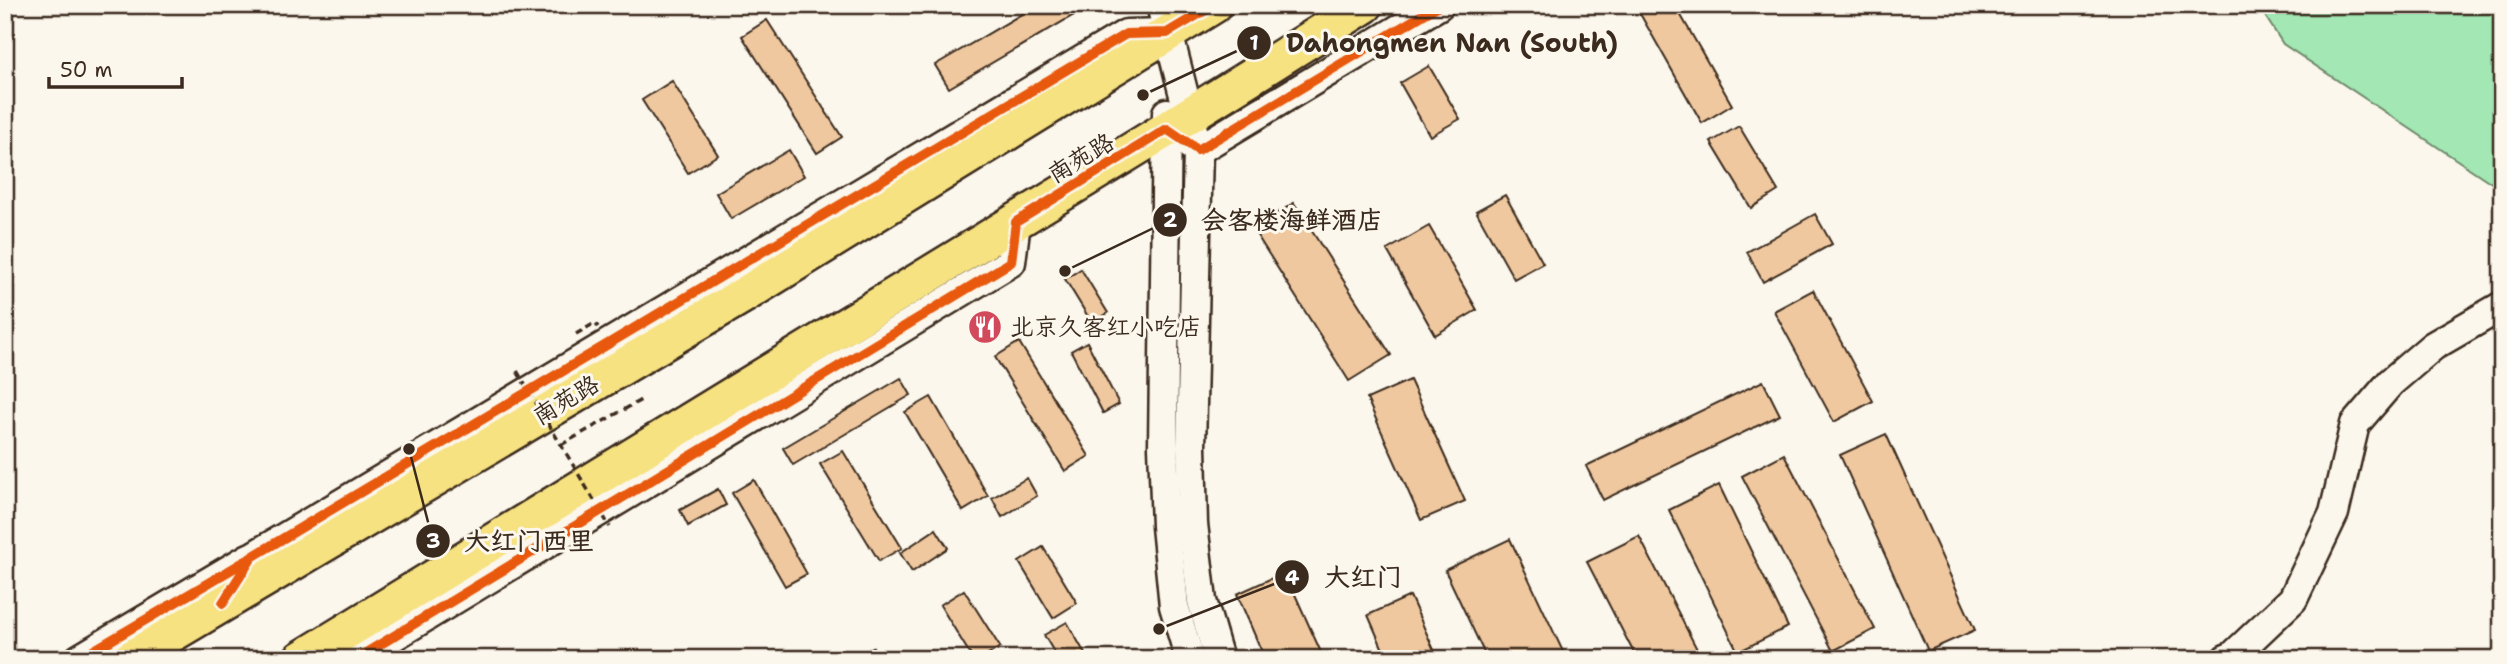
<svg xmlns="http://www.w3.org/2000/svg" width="2507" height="664" font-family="'Shantell Sans','LXGW WenKai TC',sans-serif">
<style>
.green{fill:#a2e7b4;stroke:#6e8869;stroke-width:2}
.building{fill:#efc89f;stroke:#3b2a1e;stroke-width:2}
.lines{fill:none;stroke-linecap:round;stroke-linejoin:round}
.secondary-casing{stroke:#3b2a1e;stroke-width:33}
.highway-casing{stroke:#3b2a1e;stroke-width:40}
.path{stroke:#3b2a1e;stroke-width:3.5;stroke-dasharray:7 5;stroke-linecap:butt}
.secondary{stroke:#fbf7ec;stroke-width:28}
.highway{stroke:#f7e281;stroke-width:35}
.path-bridge{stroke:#3b2a1e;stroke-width:3.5;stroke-dasharray:7 5;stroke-linecap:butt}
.cycleway-casing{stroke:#fbf7ec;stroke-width:15}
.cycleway{stroke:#e8590c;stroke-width:10}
.labels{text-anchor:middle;stroke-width:6;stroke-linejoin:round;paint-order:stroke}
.street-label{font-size:24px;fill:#3b2a1e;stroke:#fbf7ec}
.poi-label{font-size:24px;fill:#3b2a1e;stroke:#fbf7ec;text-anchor:start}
.leader{fill:none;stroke:#3b2a1e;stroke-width:2.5}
.callout-dot{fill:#3b2a1e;stroke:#fbf7ec;stroke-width:2.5}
.mark-label{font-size:21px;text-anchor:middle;font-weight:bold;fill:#fff}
.callout-label{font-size:26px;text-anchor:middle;font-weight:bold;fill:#3b2a1e;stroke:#fbf7ec;stroke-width:6;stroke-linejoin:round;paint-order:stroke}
</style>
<rect width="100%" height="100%" fill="#fbf7ec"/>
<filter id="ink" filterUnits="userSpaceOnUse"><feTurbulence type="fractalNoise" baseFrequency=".0143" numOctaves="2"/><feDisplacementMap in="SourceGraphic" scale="14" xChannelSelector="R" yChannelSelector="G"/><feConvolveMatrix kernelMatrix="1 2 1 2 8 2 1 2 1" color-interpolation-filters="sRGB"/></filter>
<g filter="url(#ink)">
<path class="green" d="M2258,5H2502V190L2283,44Z"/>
<g class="building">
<path d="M1037,5H1082L1084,9L949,88L935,65Z"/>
<path d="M1635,5H1675L1732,105L1702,123Z"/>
<path d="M767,20L842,137L817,153L742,36Z"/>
<path d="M1429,66L1460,119L1430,136L1400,83Z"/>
<path d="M672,81L718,155L688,173L642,100Z"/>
<path d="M1739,126L1778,191L1751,208L1711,142Z"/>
<path d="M789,150L804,176L731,219L716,193Z"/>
<path d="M1505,195L1543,263L1514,279L1476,211Z"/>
<path d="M1294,203L1391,355L1349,381L1253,229Z"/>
<path d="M1815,214L1832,244L1763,282L1747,252Z"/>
<path d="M1429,226L1477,310L1435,335L1387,250Z"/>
<path d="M1081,269L1108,313L1092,323L1065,279Z"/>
<path d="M1813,290L1873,401L1834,422L1774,311Z"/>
<path d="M1019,342L1089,456L1065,471L995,357Z"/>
<path d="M1087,342L1119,404L1103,413L1071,351Z"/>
<path d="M901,378L911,395L793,465L783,448Z"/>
<path d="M1410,380L1465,501L1421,520L1367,399Z"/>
<path d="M1763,381L1780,415L1603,500L1586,466Z"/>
<path d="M931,397L988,496L963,511L905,412Z"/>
<path d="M1886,434L1975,630L1928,651L1840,455Z"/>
<path d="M843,451L902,548L879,561L820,464Z"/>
<path d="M1784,454L1875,629L1833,651L1742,476Z"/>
<path d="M1027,478L1037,496L1002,517L992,498Z"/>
<path d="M754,480L807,574L785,586L732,493Z"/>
<path d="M1719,485L1788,627L1738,652L1669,510Z"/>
<path d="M718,489L726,505L688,526L680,510Z"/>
<path d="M936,529L948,548L912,572L900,553Z"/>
<path d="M1639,536L1702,659H1637L1587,562Z"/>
<path d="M1510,539L1566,658L1564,659H1487L1445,570Z"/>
<path d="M1043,547L1077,603L1053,618L1019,562Z"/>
<path d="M1285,572L1324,659H1265L1237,594Z"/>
<path d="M964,590L1000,647L982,659H973L940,605Z"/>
<path d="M1410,596L1438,659H1387L1368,615Z"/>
<path d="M1067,622L1088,659H1058L1044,635Z"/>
<path d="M873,647L880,659H854Z"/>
</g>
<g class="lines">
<g class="secondary-casing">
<g id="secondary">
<path d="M1161,5L1198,150L1191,447L1193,524L1202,601L1219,659"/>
<path d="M1167,113L1163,447L1166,526L1174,606L1190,659"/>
<path d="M1184,141L1198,150L1439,5"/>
<path d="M223,603L252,557L1126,34L1167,33"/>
<path d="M79,659L249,558"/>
<path d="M356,659L1011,262L1016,222"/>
<path d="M2226,659L2233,656L2293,599L2334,513L2355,424L2391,382L2433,346L2502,306"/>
</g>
</g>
<g class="highway-casing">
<g id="highway">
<path d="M130,659L747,293L1214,5"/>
<path d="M301,659L1167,129L1365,5"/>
</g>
</g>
<g class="path">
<path d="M576,334L595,323L598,327"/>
<path d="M561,445L641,400"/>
</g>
<use href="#secondary" class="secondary"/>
<use href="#highway" class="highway"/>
<path class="path-bridge" d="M517,371L610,527"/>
<g class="cycleway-casing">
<g id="cycleway">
<path d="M223,603L252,557L1126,34L1167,33L1214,5"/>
<path d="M79,659L249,559"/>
<path d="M356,659L1011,262L1016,222L1167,129L1198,150L1439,5"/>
</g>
</g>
<use href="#cycleway" class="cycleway"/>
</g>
</g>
<defs>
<g id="restaurant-disc" transform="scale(1.75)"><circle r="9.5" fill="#d1495b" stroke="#fbf7ec"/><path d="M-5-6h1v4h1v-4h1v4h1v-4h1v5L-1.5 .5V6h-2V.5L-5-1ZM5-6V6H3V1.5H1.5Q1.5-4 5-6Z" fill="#fff"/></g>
</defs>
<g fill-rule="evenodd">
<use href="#restaurant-disc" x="985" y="327"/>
</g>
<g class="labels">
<g class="street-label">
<text transform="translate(1081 158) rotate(-31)" y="8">南苑路</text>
<text transform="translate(566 400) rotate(-31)" y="8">南苑路</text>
</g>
<g class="poi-label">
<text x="1010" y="335">北京久客红小吃店</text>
</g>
</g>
<path class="leader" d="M1143 95L1254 43M1065 271L1170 220M409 449L433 541M1159 629L1292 577"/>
<g class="callout-dot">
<circle cx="1143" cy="95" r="7"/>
<circle cx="1065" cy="271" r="7"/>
<circle cx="409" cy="449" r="7"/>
<circle cx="1159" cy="629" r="7"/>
<circle cx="1254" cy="43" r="18"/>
<circle cx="1170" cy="220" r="18"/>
<circle cx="433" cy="541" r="18"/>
<circle cx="1292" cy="577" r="18"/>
</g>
<g class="mark-label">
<text x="1254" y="50">1</text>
<text x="1170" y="227">2</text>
<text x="433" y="548">3</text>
<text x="1292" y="585">4</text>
</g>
<g class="callout-label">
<text x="1452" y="52">Dahongmen Nan (South)</text>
<text x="1292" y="229">会客楼海鲜酒店</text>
<text x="529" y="550">大红门西里</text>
<text x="1363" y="586">大红门</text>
</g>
<rect width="2507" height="664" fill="none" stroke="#fbf7ec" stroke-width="28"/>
<rect x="14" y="14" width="2479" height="636" fill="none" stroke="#3b2a1e" stroke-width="2.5" filter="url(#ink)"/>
<path d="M49 77v10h133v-10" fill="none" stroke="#3b2a1e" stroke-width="3.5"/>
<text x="60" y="77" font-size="21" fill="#3b2a1e" stroke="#fbf7ec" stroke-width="5" paint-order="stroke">50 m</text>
</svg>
